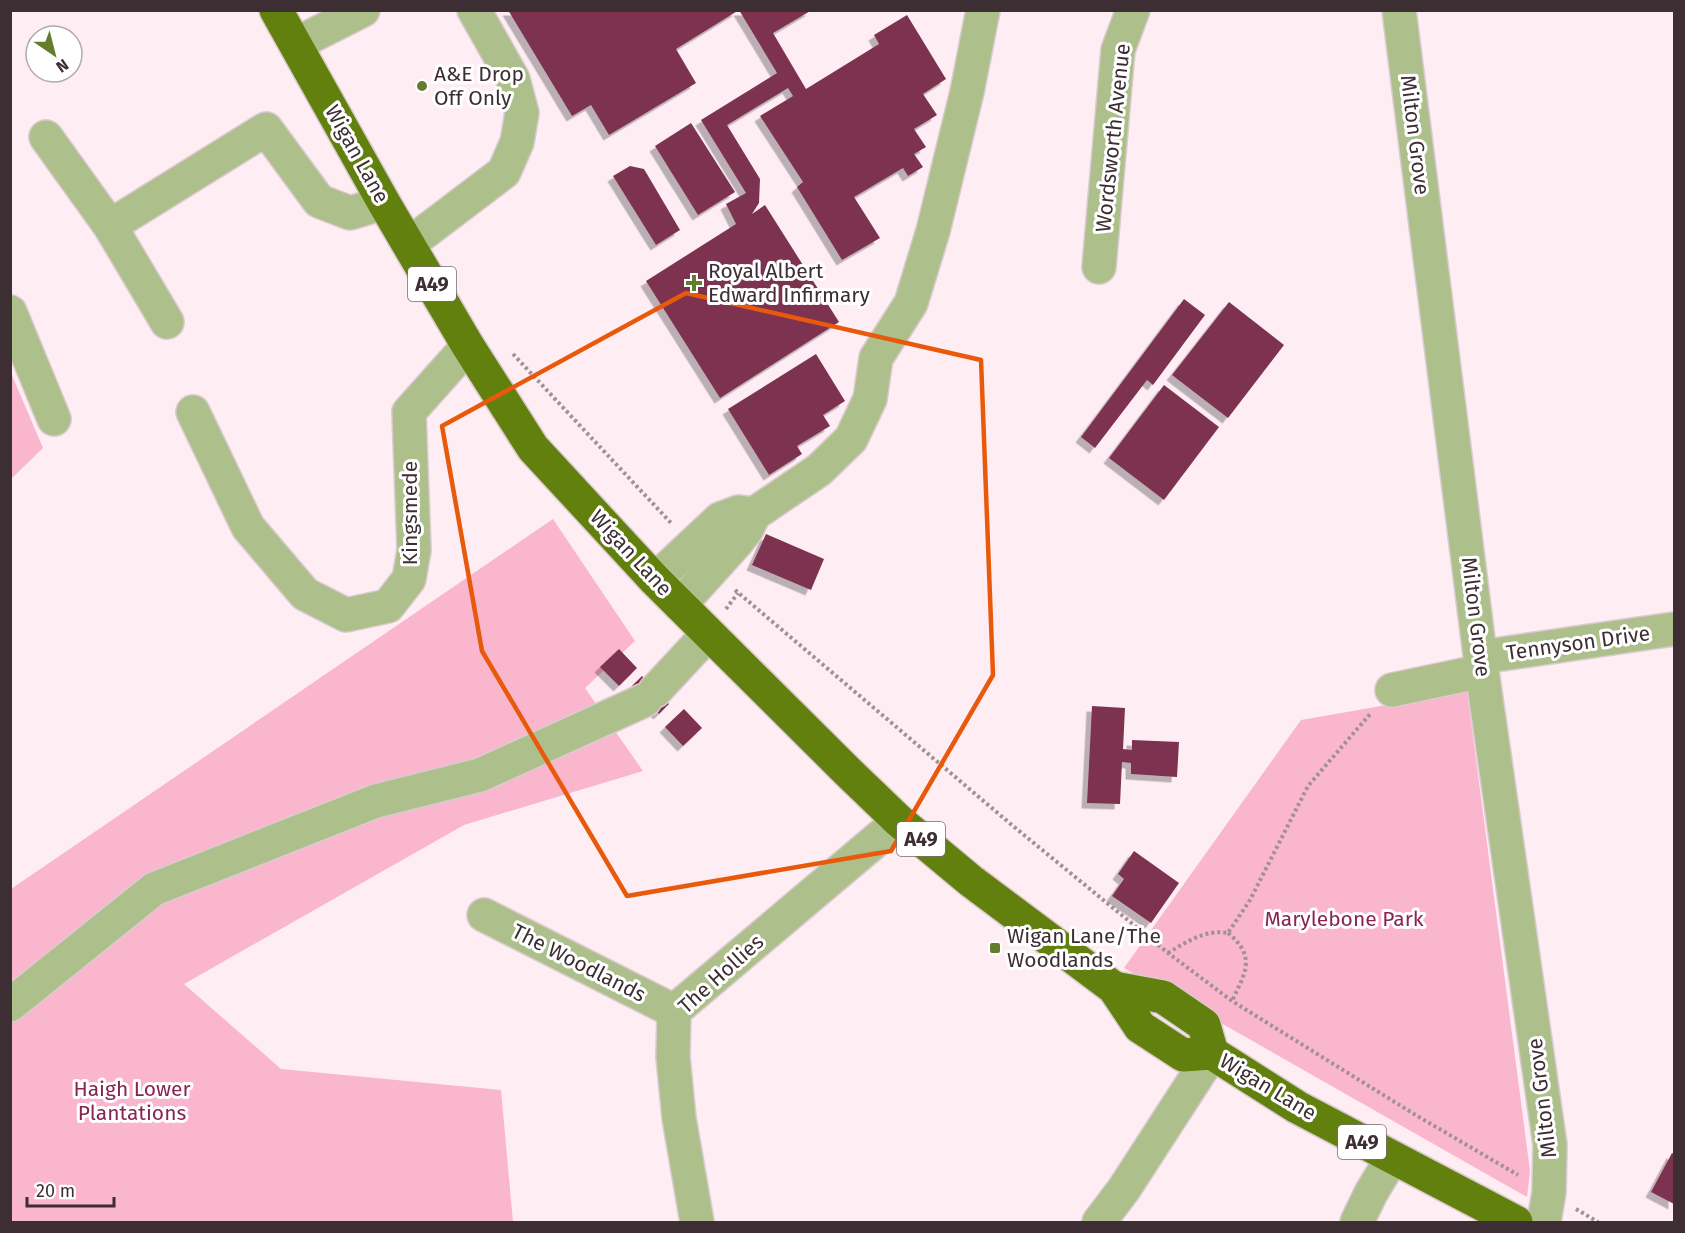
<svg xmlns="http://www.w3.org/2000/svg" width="1685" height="1233" font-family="'Fira Sans',sans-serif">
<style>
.green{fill:#f9b6cc}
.building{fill:#7d3350;filter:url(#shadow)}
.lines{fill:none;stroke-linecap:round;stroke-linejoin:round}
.minor-casing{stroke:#dbcbd0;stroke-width:36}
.highway-casing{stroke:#dbcbd0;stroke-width:36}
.path{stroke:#a09196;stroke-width:4;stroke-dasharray:3 3;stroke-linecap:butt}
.minor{stroke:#adc08b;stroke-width:33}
.highway{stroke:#62800e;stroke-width:33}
.marked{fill:none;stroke:#e8590c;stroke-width:4.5;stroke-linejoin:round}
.poi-dot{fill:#647c2e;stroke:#fff;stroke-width:2}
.labels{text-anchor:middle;stroke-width:6;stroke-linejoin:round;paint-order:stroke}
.shield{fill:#fff;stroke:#766d70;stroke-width:1.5}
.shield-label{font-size:20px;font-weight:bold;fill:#3c2e32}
.poi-label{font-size:21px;fill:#3c2e32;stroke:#fff;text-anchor:start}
.street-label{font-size:21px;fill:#3c2e32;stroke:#fff}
.park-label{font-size:21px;fill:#872550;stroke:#fff}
</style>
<defs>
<filter id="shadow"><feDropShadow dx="-5.5" dy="5.5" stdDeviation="0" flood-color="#0004"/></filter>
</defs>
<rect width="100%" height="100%" fill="#feeef3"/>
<g class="green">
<path d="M11,373L43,448L11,479H10Z"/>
<path d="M553,519L635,641L585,688L643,771L464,825L184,984L281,1069L501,1090L513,1222H11V889Z"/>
<path d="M1467,691L1530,1171L1527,1197L1124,968L1301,720Z"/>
</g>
<g class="building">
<path d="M508,10H739L676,49L696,83L609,135L591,105L572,116Z"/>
<path d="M739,10H812L773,33L806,89L879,44L874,35L907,15L946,79L923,94L937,115L914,129L926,147L914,154L923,167L908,176L903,168L854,197L880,238L842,260L797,187L803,182L760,116L793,96L788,88L727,125L760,179L759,203L752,214L765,205L839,322L720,398L646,281L736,224L726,204L746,193L701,120L777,73Z"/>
<path d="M691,123L735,192L698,215L655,146Z"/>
<path d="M630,166L644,169L680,230L656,245L613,176Z"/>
<path d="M1184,299L1205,315L1153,385L1147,380L1095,448L1081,437Z"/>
<path d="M1229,302L1284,345L1228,418L1172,375Z"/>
<path d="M816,354L845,401L823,415L830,426L797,446L802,454L769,475L728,409Z"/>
<path d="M1164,385L1219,427L1164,500L1109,458Z"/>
<path d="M766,534L824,559L811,590L752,565Z"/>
<path d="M619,649L637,668L619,686L600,667Z"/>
<path d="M642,676L669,704L659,714L632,686Z"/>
<path d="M1092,706L1125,708L1123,749L1132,750V740L1179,742L1177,777L1131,774V763L1122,762L1120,804L1087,803Z"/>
<path d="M684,709L702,728L683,746L665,727Z"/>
<path d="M1134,851L1179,883L1151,923L1112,896L1124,879L1118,874Z"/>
<path d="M1672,1153L1674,1154V1204L1651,1192Z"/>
</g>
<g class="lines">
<g class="minor-casing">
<g id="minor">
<path d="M1399,10L1482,671L1550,1145L1549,1192L1544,1222"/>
<path d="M296,44L363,10"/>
<path d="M46,137L110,226L167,322"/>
<path d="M110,226L266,129L319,201L350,213L384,203"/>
<path d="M409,244L504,172L517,142L522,113L513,79L474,10"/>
<path d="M1099,267L1118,50L1133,10"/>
<path d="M10,312L54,419"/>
<path d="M193,412L248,527L305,594L346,615L388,606L409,579L414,550L409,412L468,346"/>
<path d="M655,580L720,519L739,512L754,514"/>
<path d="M680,605L736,543L747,529L754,514L819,470L851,439L870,399L876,358L911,303L933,231L967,92L983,10"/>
<path d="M1481,657L1674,629"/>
<path d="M1392,690L1482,671"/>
<path d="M655,691L708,634"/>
<path d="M484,915L674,1011"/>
<path d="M10,1005L154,889L376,801L480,775L645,700"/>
<path d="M697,1222L679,1118L673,1057L674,1011L899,821"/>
<path d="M1099,1222L1124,1189L1212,1053"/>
<path d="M1357,1222L1371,1193L1392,1158"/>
</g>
</g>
<g class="highway-casing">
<g id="highway">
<path d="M276,10L384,203L468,346L533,448L655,580L847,771L899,821L971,881L1114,988L1140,1027L1183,1055L1212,1053L1297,1107L1516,1222"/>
<path d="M1114,988L1163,997L1204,1025L1212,1053"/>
</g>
</g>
<g class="path">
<path d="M513,354L672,524"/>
<path d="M735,590L1013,826L1168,953L1232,1001L1414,1114L1518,1175"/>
<path d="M726,609L738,593"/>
<path d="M1228,933C1257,957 1245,973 1232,1001"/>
<path d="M1168,953C1186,942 1206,929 1228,933L1250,900L1308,786L1371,713"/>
<path d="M1576,1209L1598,1222"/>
</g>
<use href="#minor" class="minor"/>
<use href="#highway" class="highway"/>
</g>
<path class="marked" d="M686,293L981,360L993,675L891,851L627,896L482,651L442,426Z"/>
<g class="poi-dot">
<circle cx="422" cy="86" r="6"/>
<path d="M691 274h6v6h6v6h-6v6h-6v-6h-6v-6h6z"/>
<rect x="989" y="942" width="12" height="12" rx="3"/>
</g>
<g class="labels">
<g class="shield">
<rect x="408" y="267" width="48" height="34" rx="4.5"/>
<rect x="897" y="822" width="48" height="34" rx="4.5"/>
<rect x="1338" y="1125" width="48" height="34" rx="4.5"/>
</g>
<g class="shield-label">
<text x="432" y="291">A49</text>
<text x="921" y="846">A49</text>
<text x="1362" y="1149">A49</text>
</g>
<g class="poi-label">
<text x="434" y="81">A&amp;E Drop<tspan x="434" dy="24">Off Only</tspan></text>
<text x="708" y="278">Royal Albert<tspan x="708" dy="24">Edward Infirmary</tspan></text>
<text x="1007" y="943">Wigan Lane/The<tspan x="1007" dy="24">Woodlands</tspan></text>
</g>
<g class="street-label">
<text transform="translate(1415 135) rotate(83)" y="7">Milton Grove</text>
<text transform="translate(1113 138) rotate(-84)" y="7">Wordsworth Avenue</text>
<text transform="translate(357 154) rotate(61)" y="7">Wigan Lane</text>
<text transform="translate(410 513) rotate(-90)" y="7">Kingsmede</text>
<text transform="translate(631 553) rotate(47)" y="7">Wigan Lane</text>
<text transform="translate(1476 617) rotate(83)" y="7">Milton Grove</text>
<text transform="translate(1578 643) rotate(-8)" y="7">Tennyson Drive</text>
<text transform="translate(579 963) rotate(27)" y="7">The Woodlands</text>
<text transform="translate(721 974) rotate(-42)" y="7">The Hollies</text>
<text transform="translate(1268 1087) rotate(31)" y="7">Wigan Lane</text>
<text transform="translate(1542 1098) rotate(-97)" y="7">Milton Grove</text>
</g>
<g class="park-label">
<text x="1344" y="926">Marylebone Park</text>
<text x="132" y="1096">Haigh Lower<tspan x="132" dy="24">Plantations</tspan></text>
</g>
</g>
<rect width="1685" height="1233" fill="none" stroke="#3c2e32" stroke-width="24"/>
<g transform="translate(54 54) rotate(145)"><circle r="28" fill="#ffffff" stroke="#b1abad" stroke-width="1.5"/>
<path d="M0-4.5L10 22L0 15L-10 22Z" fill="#647c2e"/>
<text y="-9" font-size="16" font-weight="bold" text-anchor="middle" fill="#3c2e32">N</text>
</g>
<path d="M27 1197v9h87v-9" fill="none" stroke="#3c2e32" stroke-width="3"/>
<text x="36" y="1197" font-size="18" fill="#3c2e32" stroke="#ffffff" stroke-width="4.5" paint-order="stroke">20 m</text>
</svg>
